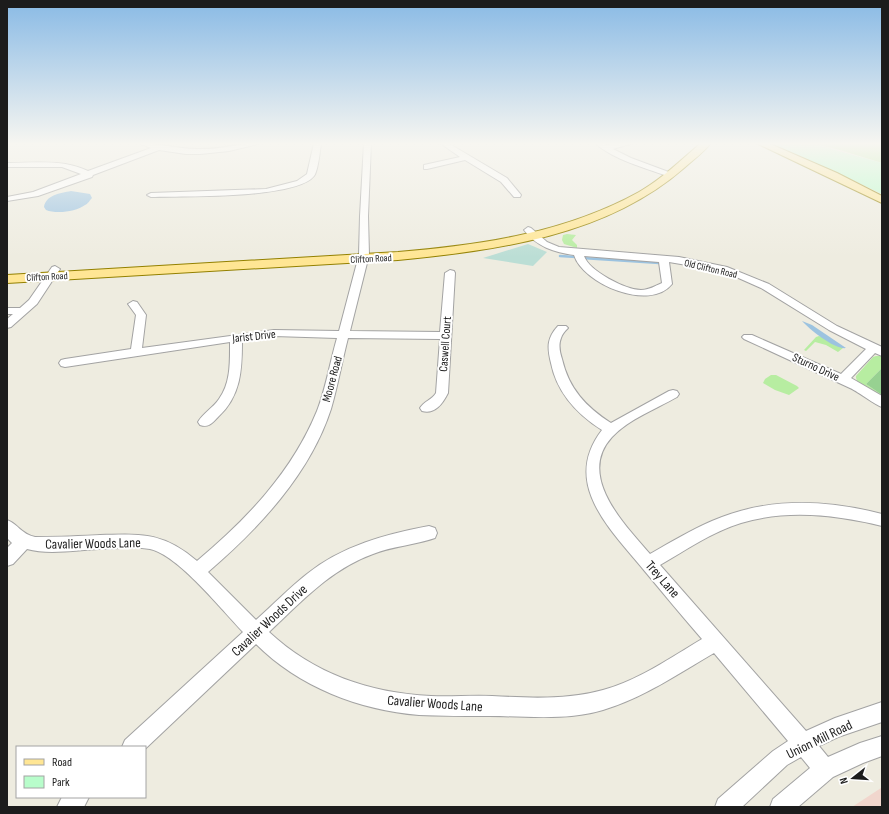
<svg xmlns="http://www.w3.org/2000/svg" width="889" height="814" font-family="'Sofia Sans Condensed',sans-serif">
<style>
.commercial{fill:#f1d6cd}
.grass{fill:#b7eda1}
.forest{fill:#97d191}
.wetland{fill:#bbded5}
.park{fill:#b8fdcb}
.water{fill:#9cc3e0}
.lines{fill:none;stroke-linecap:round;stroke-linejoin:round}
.stream{stroke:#9cc3e0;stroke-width:2.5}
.minor-casing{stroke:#a3a3a3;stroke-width:2}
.major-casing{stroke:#938000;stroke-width:2}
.minor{fill:#fff;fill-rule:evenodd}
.major{fill:#ffe694;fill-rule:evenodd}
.labels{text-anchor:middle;stroke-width:4;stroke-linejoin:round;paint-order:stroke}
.far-street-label{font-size:10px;fill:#1c1c1c;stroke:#fff}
.street-label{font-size:12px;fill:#1c1c1c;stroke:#fff}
.near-street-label{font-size:14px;fill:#1c1c1c;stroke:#fff}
</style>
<rect width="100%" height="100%" fill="#eeece0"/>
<path class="commercial" d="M881,788L882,807H852Z"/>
<g class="grass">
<path d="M811,143H882V163L840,150Z"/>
<path d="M567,234L576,235L572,240L577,245V248L564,244L562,240L563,235Z"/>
<path d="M819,336L826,338L843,348L838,352L826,345L815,342L806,351L804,350L816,337Z"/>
<path d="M876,356H882V368L866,384L882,395V398C874,393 855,386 856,376L873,357Z"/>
<path d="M771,375H776L797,386L799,388L789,395L775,390L763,383L765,379Z"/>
</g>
<path class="forest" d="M882,368V395L866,384Z"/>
<path class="wetland" d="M528,244L547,252L533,266L483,258Z"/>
<path class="park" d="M788,143H810L882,163V194L825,167L774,145Z"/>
<g class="water">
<path d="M71,191L90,194L92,198C90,200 88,204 85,205C76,212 56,214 46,210L44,207C46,195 60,193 71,191Z"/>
<path d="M802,321L812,325L846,348C835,350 809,329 802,321Z"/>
</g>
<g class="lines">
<g class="stream">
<path d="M560,256L576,257"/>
<path d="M582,258L659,263"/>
</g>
<g class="minor-casing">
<g id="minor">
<path d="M139,143C158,143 177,149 197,149C219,150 240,143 262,143L229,151L200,154H186L159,150L93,175L92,177L38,196L7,201V197L33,192L81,174L62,167H7V163C35,163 62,159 88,171L151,148Z"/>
<path d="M314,143H321C320,151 318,171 314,176C296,199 182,196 151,197L147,195L151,193L266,189L297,181L307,174Z"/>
<path d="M364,143H371L368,216L369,255L350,331L440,332L445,273L450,270L454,271L455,273L448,393C443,403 435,415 422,411L420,408C424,401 432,400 436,393L440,339L348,338C342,361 338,385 331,409C310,474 259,528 208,572L256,620C273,605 289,588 307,574C342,546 386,534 429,526L435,528L437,533L435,538C415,545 393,546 373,554C331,569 301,602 269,632C314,674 370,693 431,696C451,697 471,695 492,696C529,698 567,700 603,690C639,680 670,658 702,639C682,616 663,593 643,569C610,529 561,483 602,430C577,414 557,393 551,363C547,347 547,338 558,326H566L568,328C565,331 562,334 561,338C558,345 560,353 562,359C569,389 586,407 611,423L669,391L673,390L677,391L679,394L677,397C656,409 629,419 612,437C576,476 625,525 650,554C671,542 691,530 712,521C767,497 825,499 882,514V526C836,515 788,509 741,523C712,532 686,550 660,565L806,731L835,718L882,702V722L838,737L819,746L828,757L860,743L882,736V756L863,763L833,777L798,807H770L773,799L810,768L801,757L787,765L742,807H715L718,799L773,751L788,741L714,653C678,674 643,698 603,710C566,721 527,716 489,716C466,716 442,716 419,715C359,710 299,687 256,644L145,749V747H122L125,740L243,632C222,610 178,555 150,549C133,546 115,549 98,549C77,550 48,555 27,549L13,564L7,566V548L12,543L7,538V520C18,524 21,534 35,537C57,537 78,536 100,535C142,534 163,532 197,561C247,519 292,472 317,411C326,388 330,362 337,338L274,336L242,341C242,370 241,396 218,417C212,423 209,428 200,425L198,422C203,413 213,408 219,399C231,383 230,361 230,342L65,367L61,366L59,363L61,360L65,359L131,349L136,315L128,304L133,301L137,302L146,315L142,348L274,330L339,331L359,255L360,216Z"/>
<path d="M440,143H448L507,178L521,195L520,197H514L501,182L465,160L427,169H424V165L460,157Z"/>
<path d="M595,143H604L607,145L618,143H633L613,149L631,158L674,174L670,176H667C643,167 614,160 595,143Z"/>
<path d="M528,227L531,228L547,242L559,247L679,257L727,267L769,284L837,326L882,347V356L875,353L851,378L882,396V407C875,405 859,392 850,388L744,339L742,337L744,335H752L841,374L866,349L829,330L761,288L734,276L722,271L669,262L672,284C650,312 583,284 574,255C554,252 537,247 524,230ZM584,256L659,262L662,283C655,286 649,290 641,290C626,290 589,271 584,256Z"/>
<path d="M55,266L60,269L37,304L11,327L7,328V319L13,314H7V308H20L29,300L52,267Z"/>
<path d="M62,797H89L84,807H57Z"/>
</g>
</g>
<g class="major-casing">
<g id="major">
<path d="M701,143H711C704,152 693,160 684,168C606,236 498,250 398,260L7,283V275L398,252C481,245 565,233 639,192C662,179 681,160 701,143Z"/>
<path d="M756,143H768L837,173L882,196V203Z"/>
</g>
</g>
<use href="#minor" class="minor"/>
<use href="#major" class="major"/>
</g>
<linearGradient id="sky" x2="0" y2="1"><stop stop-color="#89bae5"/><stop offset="0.56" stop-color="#f7f6f1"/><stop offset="1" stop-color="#f7f6f1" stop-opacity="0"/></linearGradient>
<rect width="889" height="257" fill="url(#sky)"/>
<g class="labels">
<g class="far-street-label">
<text transform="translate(371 258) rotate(-3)" y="4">Clifton Road</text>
<text transform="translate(711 268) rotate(13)" y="4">Old Clifton Road</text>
<text transform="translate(47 276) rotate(-3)" y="4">Clifton Road</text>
</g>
<g class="street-label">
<text transform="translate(254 336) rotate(-6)" y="4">Jarist Drive</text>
<text transform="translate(445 344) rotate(-86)" y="4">Caswell Court</text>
<text transform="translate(816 367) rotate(25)" y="4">Sturno Drive</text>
<text transform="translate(332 379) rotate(-75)" y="4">Moore Road</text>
</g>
<g class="near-street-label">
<text transform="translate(93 543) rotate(-1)" y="5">Cavalier Woods Lane</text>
<text transform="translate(663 579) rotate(49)" y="5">Trey Lane</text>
<text transform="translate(269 620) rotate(-43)" y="5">Cavalier Woods Drive</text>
<text transform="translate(435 703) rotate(4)" y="5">Cavalier Woods Lane</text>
<text transform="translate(819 739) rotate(-26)" y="5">Union Mill Road</text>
</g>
</g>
<rect width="889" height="814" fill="none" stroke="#1c1c1c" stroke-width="16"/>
<rect x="16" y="746" width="130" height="52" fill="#ffffff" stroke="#a4a4a4"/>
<rect x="24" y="759" width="20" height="6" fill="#ffe694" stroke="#a4a4a4"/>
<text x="52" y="766" font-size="12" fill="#1c1c1c">Road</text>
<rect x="24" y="776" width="20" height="12" fill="#b8fdcb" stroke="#a4a4a4"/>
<text x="52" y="786" font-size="12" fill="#1c1c1c">Park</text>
<g transform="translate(853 778) rotate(253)" stroke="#ffffff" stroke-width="3" paint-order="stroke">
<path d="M0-3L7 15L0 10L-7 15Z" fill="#1c1c1c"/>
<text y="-6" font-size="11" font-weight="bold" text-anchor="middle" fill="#1c1c1c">N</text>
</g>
</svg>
